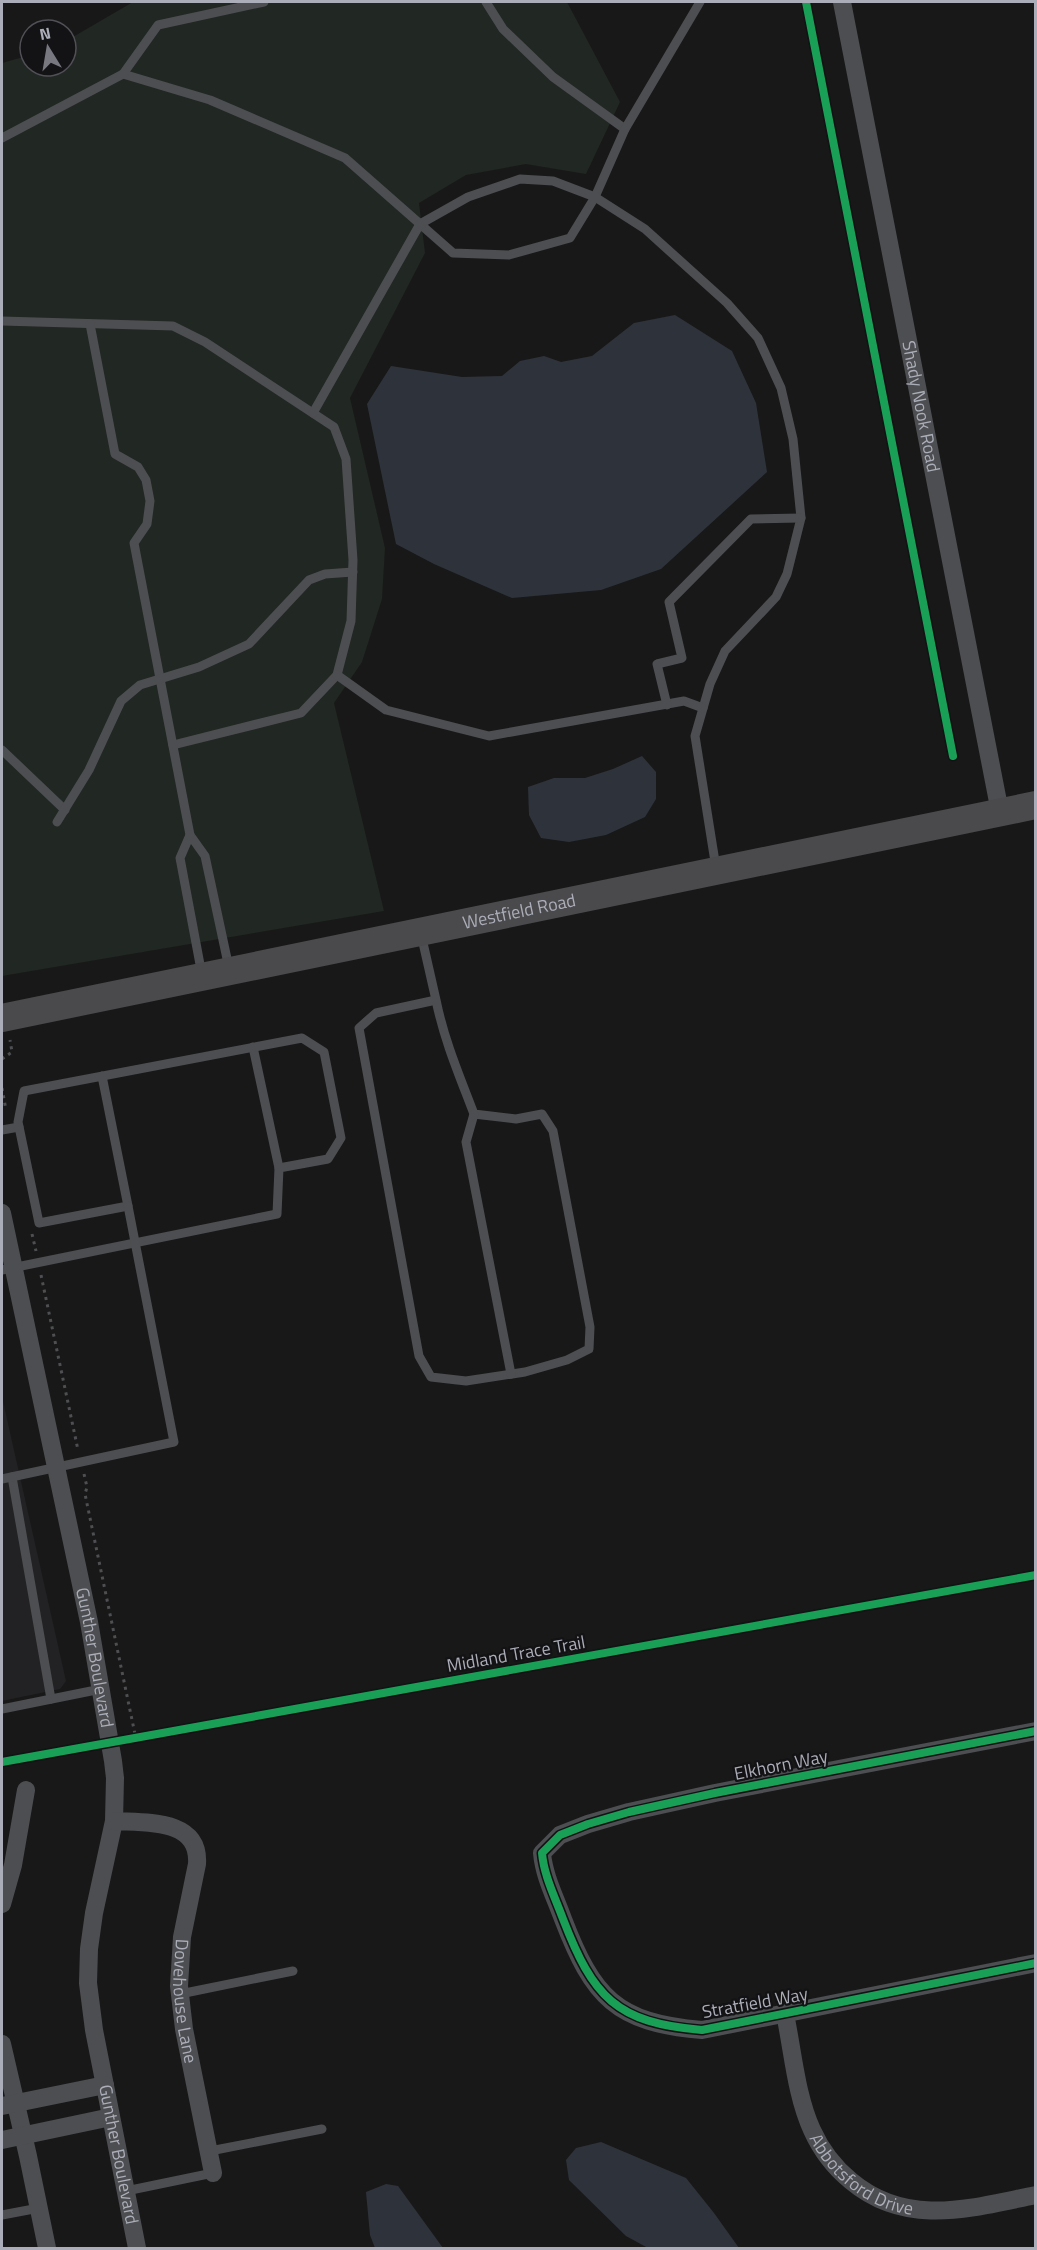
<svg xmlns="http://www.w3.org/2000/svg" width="1037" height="2250" font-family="'Titillium Web',sans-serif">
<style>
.built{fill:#222224}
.green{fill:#212722}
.water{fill:#2e333b}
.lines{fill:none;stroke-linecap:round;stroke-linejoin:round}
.path{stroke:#4e4f52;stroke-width:3;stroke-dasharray:3 4.5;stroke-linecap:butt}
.lane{stroke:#4d4e51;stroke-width:9}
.street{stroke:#4d4e51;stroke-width:18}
.primary{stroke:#4a4a4d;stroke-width:28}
.cycleway-casing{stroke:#131214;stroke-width:11}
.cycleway{stroke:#1a9f57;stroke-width:8}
.labels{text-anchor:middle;stroke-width:4.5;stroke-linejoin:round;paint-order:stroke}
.street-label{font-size:18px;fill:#abadb8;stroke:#131214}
</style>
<rect width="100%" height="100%" fill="#181818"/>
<path class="built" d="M2,1397L66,1681L60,1689L2,1701Z"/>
<path class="green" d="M133,2H567L620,102L586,174L526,164L466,175L419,203L425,253L350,398L385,548L382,599L362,662L334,703L384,911L2,976V63L30,55V66H66V41Z"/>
<g class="water">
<path d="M675,315L732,351L756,403L767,472L661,569L601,590L512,598L434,564L396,544L367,404L391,366L462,377L502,376L520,361L544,356L561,362L592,356L634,323Z"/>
<path d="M642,756L656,772V799L645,817L606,835L569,842L541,838L529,815L528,787L554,778H585L613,769Z"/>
<path d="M601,2142L686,2178L714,2213L739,2248H648L626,2236L569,2180L566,2160L576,2148Z"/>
<path d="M386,2184L398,2186L443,2248H375L370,2235L366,2192Z"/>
</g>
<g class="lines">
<g class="path">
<path d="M2,1059L12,1052L10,1040"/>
<path d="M2,1088L6,1110"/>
<path d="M32,1234L36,1251"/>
<path d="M41,1275L78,1450"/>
<path d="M84,1474L87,1487L85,1494L136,1739"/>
</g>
<g class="lane">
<path d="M486,2L503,29L553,77L625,129"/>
<path d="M123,74L210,100L345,158L453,253L509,255L570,238L595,197L625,129L700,2"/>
<path d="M2,138L123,74L158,25L264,2"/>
<path d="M2,321L173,326L205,342L334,427L346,459L353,560L351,621L337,675L301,713L173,745"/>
<path d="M90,324L115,454L138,467L146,480L150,501L147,524L134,543L190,835L205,856L229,968"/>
<path d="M313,413L420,224L468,197L520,179L553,181L595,197L645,229L727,303L758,338L781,388L793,439L801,518L787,574L776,597L725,651L710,684L695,736L716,868"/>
<path d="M337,675L386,710L489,736L684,701L703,708"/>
<path d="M667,705L657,664L682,658L669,602L751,519L801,518"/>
<path d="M2,750L65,810"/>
<path d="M57,822L89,770L121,701L140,685L199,667L249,644L309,580L325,574L353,572"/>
<path d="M190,835L180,858L202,975"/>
<path d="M421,934L436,1000C444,1040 460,1077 474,1114L516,1119L542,1114L553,1131L590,1327L589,1349L567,1360L525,1372L466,1381L431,1377L419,1356L359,1028L376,1013L436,1000"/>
<path d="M253,1047L279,1168"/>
<path d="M474,1114L466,1142L511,1374"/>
<path d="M2,1130L19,1127"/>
<path d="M2,1270L277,1214L279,1168L328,1159L341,1138L324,1052L302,1038C210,1056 117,1073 24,1091L18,1122L39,1223L128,1206L102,1076"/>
<path d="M12,1477L51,1699"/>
<path d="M2,1479L174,1442L128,1206"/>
<path d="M2,1709L101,1689"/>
<path d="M180,1994L293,1971"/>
<path d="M210,2151L322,2129"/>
<path d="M126,2191L213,2173"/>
<path d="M2,2215L39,2208"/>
</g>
<g class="street">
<path id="s1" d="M842,2L1000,812"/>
<path id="s2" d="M2,1213L89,1622L113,1761L115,1778L114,1821L94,1913L89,1949L88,1983L94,2030L137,2248"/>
<path d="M1036,1731L715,1793L629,1812L588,1824L560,1835L542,1853C544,1876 555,1897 563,1919C593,1997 616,2023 702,2030L1036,1963"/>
<path id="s3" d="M114,1821C145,1823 200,1818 197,1864L182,1937L179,1986L184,2029L213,2173"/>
<path d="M2,1904L13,1865L26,1790"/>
<path id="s4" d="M785,2014C793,2052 796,2095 812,2130C821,2150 835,2168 851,2181C907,2228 971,2208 1036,2195"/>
<path d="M2,2044L28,2156L47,2248"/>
<path d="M2,2106L105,2085"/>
<path d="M2,2140L111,2117"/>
</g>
<path class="primary" id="s5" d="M2,1018L1036,805"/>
<g class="cycleway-casing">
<g id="cycleway">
<path d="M806,2L953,756"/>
<path d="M1036,1731L715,1793L629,1812L588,1824L560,1835L542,1853C544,1876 555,1897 563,1919C593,1997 616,2023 702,2030L1036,1963"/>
<path d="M2,1762L1036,1575"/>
</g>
</g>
<use href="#cycleway" class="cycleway"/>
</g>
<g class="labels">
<g class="street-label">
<text dy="6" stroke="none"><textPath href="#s1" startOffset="412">Shady Nook Road</textPath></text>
<text dy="6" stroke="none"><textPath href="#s5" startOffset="528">Westfield Road</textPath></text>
<text transform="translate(516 1654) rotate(-10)" y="6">Midland Trace Trail</text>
<text dy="6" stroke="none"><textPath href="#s2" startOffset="454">Gunther Boulevard</textPath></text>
<text transform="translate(781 1765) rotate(-11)" y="6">Elkhorn Way</text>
<text dy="6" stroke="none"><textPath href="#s3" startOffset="246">Dovehouse Lane</textPath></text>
<text transform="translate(755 2003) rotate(-10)" y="6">Stratfield Way</text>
<text dy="6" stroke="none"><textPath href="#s2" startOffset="958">Gunther Boulevard</textPath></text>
<text dy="6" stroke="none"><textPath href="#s4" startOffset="189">Abbotsford Drive</textPath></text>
</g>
</g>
<rect width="1037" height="2250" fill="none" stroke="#abadb8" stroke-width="6"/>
<g transform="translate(48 48) rotate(349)"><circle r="28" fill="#131214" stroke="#505056" stroke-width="1.5"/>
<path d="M0-4.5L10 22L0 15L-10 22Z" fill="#787980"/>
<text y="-9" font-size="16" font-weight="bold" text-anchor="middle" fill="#abadb8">N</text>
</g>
</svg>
